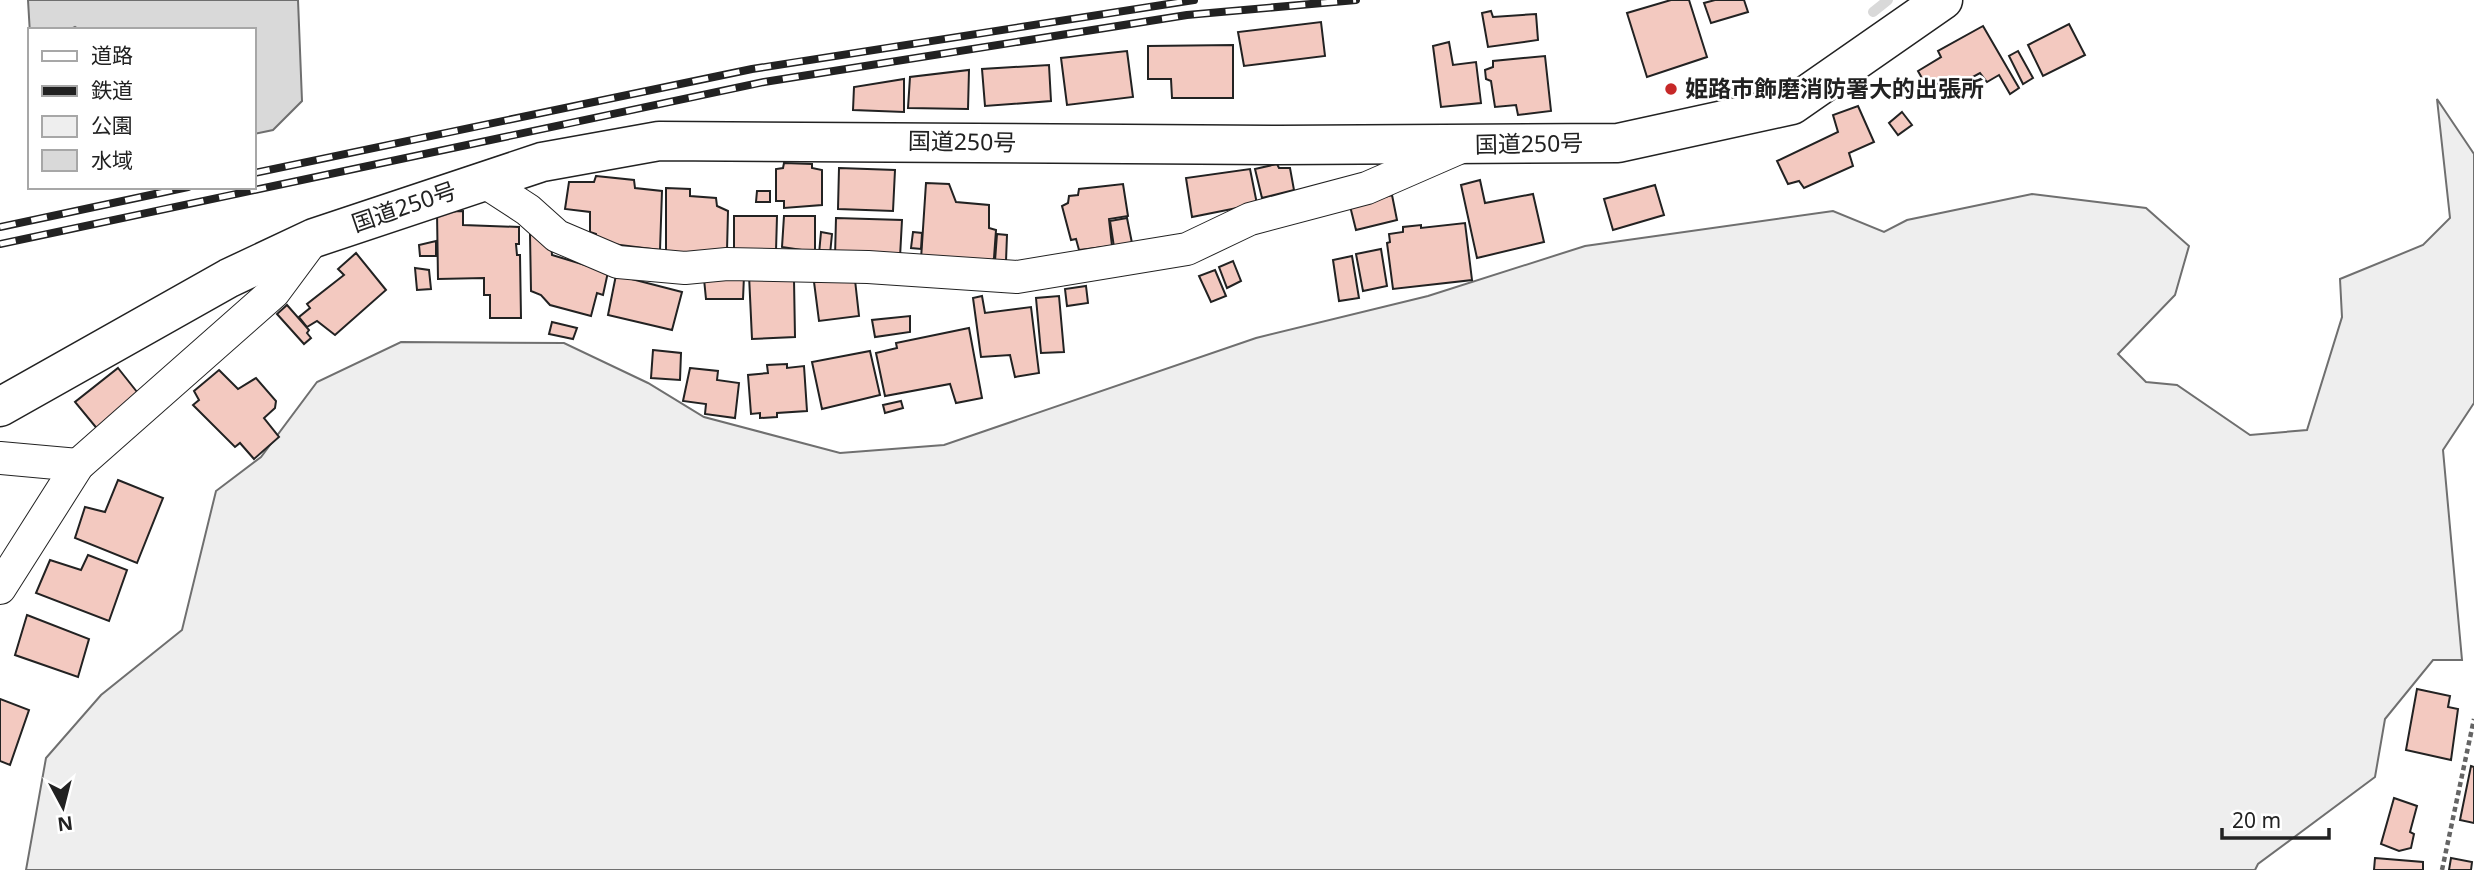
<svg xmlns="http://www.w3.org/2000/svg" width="2474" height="870" font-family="'Noto Sans','Noto Sans JP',sans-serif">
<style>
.green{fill:#eee;stroke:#6f6f6f;stroke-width:2}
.water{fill:#d9d9d9;stroke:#6f6f6f;stroke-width:2}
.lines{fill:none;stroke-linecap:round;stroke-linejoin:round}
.stream{stroke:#d9d9d9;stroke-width:10}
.building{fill:#f3c9c0;stroke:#222;stroke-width:2}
.street-casing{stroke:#222;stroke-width:34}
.highway-casing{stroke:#222;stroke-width:41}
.path{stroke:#646464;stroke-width:4.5;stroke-dasharray:5 3.5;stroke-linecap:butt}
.street{stroke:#fff;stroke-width:32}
.highway{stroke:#fff;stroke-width:38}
.rail-casing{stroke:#222;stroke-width:8}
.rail{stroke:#fff;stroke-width:5;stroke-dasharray:16;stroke-linecap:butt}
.poi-dot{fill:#c62828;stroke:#fff;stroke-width:2.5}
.labels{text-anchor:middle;stroke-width:5;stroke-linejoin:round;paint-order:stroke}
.poi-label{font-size:23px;font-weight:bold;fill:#222;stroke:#fff;text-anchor:start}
.street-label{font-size:23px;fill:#222;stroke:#fff}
</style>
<rect width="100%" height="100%" fill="#fff"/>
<path class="green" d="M2437,99L2474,154V403L2443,450L2462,660H2433L2385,719L2375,777L2258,864L2255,870H26L46,758L101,695L182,630L216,491L261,457L317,382L401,342L564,343L648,383L704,417L840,453L944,445L1256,338L1428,296L1585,246L1833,211L1884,232L1907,220L2032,194L2146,208L2189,246L2175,295L2118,354L2146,382L2177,385L2250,435L2307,430L2342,317L2340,279L2423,245L2450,218Z"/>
<path class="water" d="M28,0H298L302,101L273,130L254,134V30H80L75,27L69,30H30V34Z"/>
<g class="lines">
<path class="stream" d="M1873,12L1888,0"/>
</g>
<g class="building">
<path d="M1671,0H1689L1707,57L1647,77L1627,13Z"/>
<path d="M1715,0H1744L1748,12L1711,23L1704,3Z"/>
<path d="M1491,11L1493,17L1536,14L1538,40L1488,47L1482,13Z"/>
<path d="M1321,22L1325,56L1244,66L1238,32Z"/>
<path d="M2069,24L2085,55L2043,76L2028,45Z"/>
<path d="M1983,26L2019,88L2010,94L1999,75L1987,82L1980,73L1956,86L1950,77L1928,89L1918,71L1941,57L1938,51Z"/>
<path d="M1449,42L1453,65L1476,62L1481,103L1441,107L1433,46Z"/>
<path d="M1233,45V98H1172L1171,79H1148V46Z"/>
<path d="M1127,51L1133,97L1067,105L1061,58Z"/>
<path d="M2018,51L2033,78L2023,84L2009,56Z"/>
<path d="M1545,56L1551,111L1518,115L1516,105L1495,107L1491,81L1486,79L1485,70L1493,67V61Z"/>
<path d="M1049,65L1051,101L985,106L982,69Z"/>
<path d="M969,70L968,109L908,108L910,77Z"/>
<path d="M904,79V112L853,110L854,87Z"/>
<path d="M1858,106L1874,142L1849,153L1853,166L1804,188L1799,181L1788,184L1777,161L1838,132L1833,115Z"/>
<path d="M1902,112L1912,125L1898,135L1889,123Z"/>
<path d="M784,163L812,164V168L822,170V205L784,208V201H776V169L783,168Z"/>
<path d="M1277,164L1279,168H1290L1294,190L1262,198L1255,169Z"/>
<path d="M839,168L895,170L893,211L838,209Z"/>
<path d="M1250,169L1257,204L1192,217L1186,178Z"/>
<path d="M596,176L634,180L635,188L662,191L660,250L596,242V234L590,232V212L565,209L569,182H594Z"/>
<path d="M1480,180L1485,203L1533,194L1544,242L1477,258L1461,185Z"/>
<path d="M926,183L949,184L956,202L989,205V228L996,230L994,258L989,265L921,259Z"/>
<path d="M1123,184L1128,216L1109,219L1112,246L1079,250L1076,239L1071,240L1062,206L1068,203L1069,196L1078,195L1079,189Z"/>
<path d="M1655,185L1664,215L1613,230L1604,199Z"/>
<path d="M666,188L690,189V196L716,198L717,206L728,211L727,251L666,260Z"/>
<path d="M757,191H770V202H756Z"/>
<path d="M1392,195L1397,220L1356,230L1350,206Z"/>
<path d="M463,211V225L519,227V244H516L517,255H520L521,318H490V295H484V278L438,279L437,212Z"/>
<path d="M734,216H777L776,251L734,250Z"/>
<path d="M784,216H815V252L782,247Z"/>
<path d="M836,218L902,220L900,257H835Z"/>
<path d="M1127,218L1132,243L1114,247L1110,221Z"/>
<path d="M1465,223L1472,280L1393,289L1387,243L1390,242L1389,234L1403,232V227L1421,225V228Z"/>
<path d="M821,232L832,234L830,254H819Z"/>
<path d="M913,232L922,233L921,249L911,248Z"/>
<path d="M538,233L551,241L552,255L608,272L603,295L597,293L591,316L550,305L541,295L531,291L530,234Z"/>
<path d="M997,234L1007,235L1006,261H995Z"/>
<path d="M436,241V256H420L419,245Z"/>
<path d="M1381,249L1387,286L1363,291L1356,254Z"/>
<path d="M356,253L386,290L335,335L317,321L307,327L299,317L310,308L307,304L344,275L338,269Z"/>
<path d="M1352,256L1359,298L1339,301L1333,260Z"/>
<path d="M1233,261L1241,281L1227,288L1219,267Z"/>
<path d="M415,268L429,270L431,289L417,290Z"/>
<path d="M1215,270L1226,296L1211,302L1199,276Z"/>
<path d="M616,275L682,292L672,330L608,315Z"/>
<path d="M749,275L794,280L795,337L752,339Z"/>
<path d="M744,276L743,299H706L704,279Z"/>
<path d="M855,280L859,316L819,321L814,282Z"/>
<path d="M1086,286L1088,303L1067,306L1065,289Z"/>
<path d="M982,296L985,313L1031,307L1039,373L1015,377L1010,355L981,357L973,298Z"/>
<path d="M1059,296L1064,352L1041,353L1036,298Z"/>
<path d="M287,305L309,330L307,333L311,338L304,344L277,314Z"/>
<path d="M910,316V332L875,337L872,320Z"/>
<path d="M552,322L577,328L573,339L549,334Z"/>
<path d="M969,328L982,398L956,403L950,384L885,396L876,353L897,348L896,343Z"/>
<path d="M653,350L681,353L680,380L651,378Z"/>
<path d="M870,351L880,395L822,409L812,362Z"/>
<path d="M787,364V368L804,366L807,411L777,413V417L760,418V413L751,414L748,375L768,373L767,365Z"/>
<path d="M118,368L141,397L99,431L75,402Z"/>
<path d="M690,368L718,371L717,380L739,383L735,418L705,414L706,404L683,401Z"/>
<path d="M219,370L238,389L256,378L276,401L275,408L264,418L279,437L254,459L240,443L235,447L193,405L199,400L194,391Z"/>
<path d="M901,401L903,408L885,413L883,405Z"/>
<path d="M118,480L163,498L137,563L75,538L85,507L105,512Z"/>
<path d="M88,555L127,570L109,621L36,593L50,560L81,570Z"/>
<path d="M27,615L89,639L78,677L15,655Z"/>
<path d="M2417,689L2450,696L2448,707L2458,709L2451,760L2406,750Z"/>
<path d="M0,699L29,710L10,765L0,761Z"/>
<path d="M2471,766L2474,767V823L2460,820Z"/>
<path d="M2394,798L2417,806L2410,832L2414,834L2411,848L2399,851L2381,844Z"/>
<path d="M2375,858L2423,862V870H2374Z"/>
<path d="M2451,858L2472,862L2471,870H2449Z"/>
</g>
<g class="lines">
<g class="street-casing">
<g id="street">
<path d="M482,180L528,210L557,236L618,262L685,268L727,264L868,267L1017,277L1187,249L1250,219L1367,188L1461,147"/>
<path d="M0,458L78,465"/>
<path d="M0,588L78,465L274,292L314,238"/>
</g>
</g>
<g class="highway-casing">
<path id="highway" d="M0,407L229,278L314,238L542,162L659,141L1279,145L1618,143L1792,105L1943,0"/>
</g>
<path class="path" d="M2442,870L2474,719"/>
<use href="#street" class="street"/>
<use href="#highway" class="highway"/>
<g class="rail-casing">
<g id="rail">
<path d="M254,173L752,69L1194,0"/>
<path d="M0,227L188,187"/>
<path d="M0,244L764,82L1187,15L1356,0"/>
</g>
</g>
<use href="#rail" class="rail"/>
</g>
<circle class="poi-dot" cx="1671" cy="89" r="7"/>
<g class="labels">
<g class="poi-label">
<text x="1685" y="97">姫路市飾磨消防署大的出張所</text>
</g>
<g class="street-label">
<text transform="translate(962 142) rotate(1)" y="8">国道250号</text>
<text transform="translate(1529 144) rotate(-1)" y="8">国道250号</text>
<text transform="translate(404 207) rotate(-19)" y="8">国道250号</text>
</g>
</g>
<rect x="28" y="28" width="228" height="161" fill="#ffffff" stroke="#a7a7a7" stroke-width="2"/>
<rect x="42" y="51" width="35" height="10" fill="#ffffff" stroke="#a7a7a7" stroke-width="2"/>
<text x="91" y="63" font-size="21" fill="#222222">道路</text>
<rect x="42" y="86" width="35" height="10" fill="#222222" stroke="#a7a7a7" stroke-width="2"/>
<text x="91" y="98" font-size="21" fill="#222222">鉄道</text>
<rect x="42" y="116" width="35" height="21" fill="#eeeeee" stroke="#a7a7a7" stroke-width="2"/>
<text x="91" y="133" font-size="21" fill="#222222">公園</text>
<rect x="42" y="150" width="35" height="21" fill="#d9d9d9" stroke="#a7a7a7" stroke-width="2"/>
<text x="91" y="168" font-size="21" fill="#222222">水域</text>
<g transform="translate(63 807) rotate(173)" stroke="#ffffff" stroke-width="5" paint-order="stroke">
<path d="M0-5L12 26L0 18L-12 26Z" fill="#222222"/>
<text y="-10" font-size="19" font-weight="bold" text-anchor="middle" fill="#222222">N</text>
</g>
<path d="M2222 828v10h107v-10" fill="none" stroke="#222222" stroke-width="3.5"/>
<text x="2232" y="828" font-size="21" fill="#222222" stroke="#ffffff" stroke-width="5" paint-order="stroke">20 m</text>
</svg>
